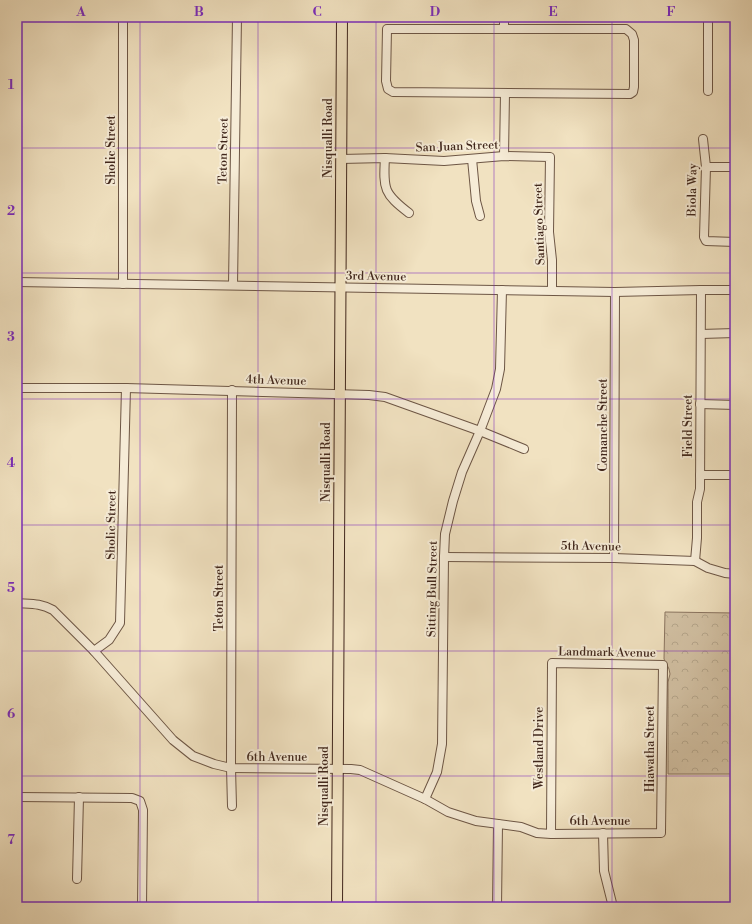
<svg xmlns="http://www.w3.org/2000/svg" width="752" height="924" font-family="'Libre Bodoni',serif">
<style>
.forest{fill:url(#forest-crowns);stroke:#8a7460}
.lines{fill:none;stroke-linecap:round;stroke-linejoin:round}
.minor-casing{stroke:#6d5645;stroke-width:10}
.major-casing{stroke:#41271c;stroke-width:12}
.minor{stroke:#f6ecd7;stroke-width:8}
.major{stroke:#f1e2c1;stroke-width:10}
.grid{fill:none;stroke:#7b2cbf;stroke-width:1;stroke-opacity:0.55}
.labels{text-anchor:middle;stroke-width:4;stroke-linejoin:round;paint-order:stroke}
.street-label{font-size:12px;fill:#41271c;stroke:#f6ecd7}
.neatline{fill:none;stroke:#7b2cbf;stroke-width:1.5}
.grid-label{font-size:13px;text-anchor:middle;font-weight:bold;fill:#7b2cbf}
</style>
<defs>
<pattern id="forest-crowns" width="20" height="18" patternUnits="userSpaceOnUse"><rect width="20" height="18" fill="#d3c2a5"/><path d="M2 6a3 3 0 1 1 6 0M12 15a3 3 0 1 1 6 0" fill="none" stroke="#b6a78d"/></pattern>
</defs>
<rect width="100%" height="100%" fill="#f1e2c1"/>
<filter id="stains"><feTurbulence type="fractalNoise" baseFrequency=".005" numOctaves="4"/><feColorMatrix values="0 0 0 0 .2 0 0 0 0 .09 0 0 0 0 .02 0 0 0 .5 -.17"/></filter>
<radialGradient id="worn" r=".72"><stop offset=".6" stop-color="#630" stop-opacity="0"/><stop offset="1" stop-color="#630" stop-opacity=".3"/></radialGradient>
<path class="forest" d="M665,612L735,613V774H668V682L670,674L669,669L664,659Z"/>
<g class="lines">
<g class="minor-casing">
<g id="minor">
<path d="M387,29H626L632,34L634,40V87L633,92L630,94L393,92L388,89L386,81Z"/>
<path d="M504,29V17"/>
<path d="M708,91V17"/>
<path d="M703,139L706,167L704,237L706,241L735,242"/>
<path d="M504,156L505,93"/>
<path d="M385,158C383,189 384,194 409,213"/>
<path d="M341,159L385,158L444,161L504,156L550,157L549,232L552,260V290"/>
<path d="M472,159L476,201L480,216"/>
<path d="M706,167H735"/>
<path d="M17,282L615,292L701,290H735"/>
<path d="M123,284V17"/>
<path d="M233,285L237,17"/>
<path d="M701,334L735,333"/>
<path d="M17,388H126L369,395L385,397L480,431L524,449"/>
<path d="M700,404L735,405"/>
<path d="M700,475H735"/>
<path d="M444,557L614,558L695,561L708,568L725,573L735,574"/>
<path d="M614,558L615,292"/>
<path d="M695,561L697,538V502L700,489L701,290"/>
<path d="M17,603C32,604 40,603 53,610L94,651L173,740L193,756L214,764L231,768L351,769L360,770L425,799L448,812L476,821L521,827L537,833L551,834L661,833L663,665L552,663L551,834"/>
<path d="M94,651L109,640L120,623L126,388"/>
<path d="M17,797L132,798L140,801L143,810L142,907"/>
<path d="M425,799L437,772L442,744L444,557L445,534L453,501L462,472L480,431L496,389L500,369L502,290"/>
<path d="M232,806L231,768L232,390"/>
<path d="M603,833L604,871L613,907"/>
<path d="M77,879L79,797"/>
<path d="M497,907L498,824"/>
</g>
</g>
<g class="major-casing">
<path id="major" d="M337,907L342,17"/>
</g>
<use href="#minor" class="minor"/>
<use href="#major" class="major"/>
</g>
<path class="grid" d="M140,17V907M258,17V907M376,17V907M494,17V907M612,17V907M17,148H735M17,273H735M17,399H735M17,525H735M17,651H735M17,776H735"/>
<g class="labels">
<g class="street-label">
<text transform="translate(328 138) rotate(-90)" y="4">Nisqualli Road</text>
<text transform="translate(457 146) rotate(-2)" y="4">San Juan Street</text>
<text transform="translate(111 150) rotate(-90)" y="4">Sholic Street</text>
<text transform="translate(223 151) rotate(-89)" y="4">Teton Street</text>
<text transform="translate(692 190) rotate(-89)" y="4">Biola Way</text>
<text transform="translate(539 224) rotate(-92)" y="4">Santiago Street</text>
<text transform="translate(376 276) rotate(1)" y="4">3rd Avenue</text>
<text transform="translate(276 380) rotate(2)" y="4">4th Avenue</text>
<text transform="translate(603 425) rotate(-90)" y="4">Comanche Street</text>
<text transform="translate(688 426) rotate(-90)" y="4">Field Street</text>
<text transform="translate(326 462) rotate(-90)" y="4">Nisqualli Road</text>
<text transform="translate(111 525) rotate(-89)" y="4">Sholic Street</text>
<text transform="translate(591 546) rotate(1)" y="4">5th Avenue</text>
<text transform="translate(432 589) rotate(-89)" y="4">Sitting Bull Street</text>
<text transform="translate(219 598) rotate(-90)" y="4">Teton Street</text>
<text transform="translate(607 652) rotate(1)" y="4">Landmark Avenue</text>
<text transform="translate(539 748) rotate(-90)" y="4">Westland Drive</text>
<text transform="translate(650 749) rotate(-90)" y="4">Hiawatha Street</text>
<text x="277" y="761">6th Avenue</text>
<text transform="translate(324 786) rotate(-90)" y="4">Nisqualli Road</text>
<text x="600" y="825">6th Avenue</text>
</g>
</g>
<rect width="752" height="924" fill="none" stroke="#f1e2c1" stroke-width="44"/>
<rect x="22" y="22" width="708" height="880" class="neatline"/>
<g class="grid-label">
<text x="81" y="16">A</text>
<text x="199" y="16">B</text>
<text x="317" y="16">C</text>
<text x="435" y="16">D</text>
<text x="553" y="16">E</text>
<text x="671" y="16">F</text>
<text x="11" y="89">1</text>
<text x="11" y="215">2</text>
<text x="11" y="341">3</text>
<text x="11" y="467">4</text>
<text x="11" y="592">5</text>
<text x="11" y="718">6</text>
<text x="11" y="844">7</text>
</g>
<rect width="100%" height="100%" filter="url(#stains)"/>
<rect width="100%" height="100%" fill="url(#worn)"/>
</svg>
